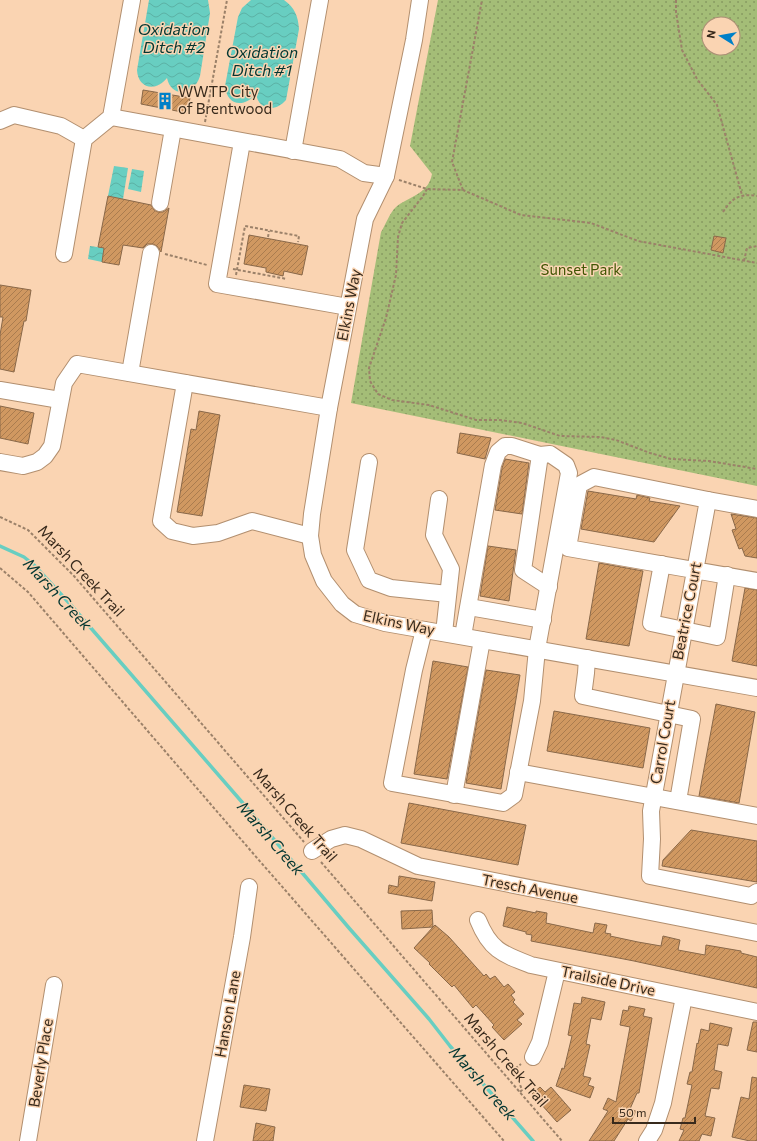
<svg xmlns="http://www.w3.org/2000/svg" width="757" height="1141" font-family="Commissioner,sans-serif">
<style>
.park{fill:url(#park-dots);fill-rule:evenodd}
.water{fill:url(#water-waves)}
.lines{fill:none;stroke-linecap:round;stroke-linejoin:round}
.stream{stroke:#68cec1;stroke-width:3.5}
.building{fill:url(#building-hatch);stroke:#896849}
.minor-casing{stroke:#b28f6f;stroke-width:18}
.path{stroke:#9b8169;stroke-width:2;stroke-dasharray:3 2;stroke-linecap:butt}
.minor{stroke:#fff;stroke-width:16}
.labels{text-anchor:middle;stroke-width:3;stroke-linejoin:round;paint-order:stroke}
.poi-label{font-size:15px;fill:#382a1c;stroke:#fad4b2;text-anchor:start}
.park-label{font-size:15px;fill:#415604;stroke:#fad4b2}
.street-label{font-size:15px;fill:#382a1c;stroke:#fad4b2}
.water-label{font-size:16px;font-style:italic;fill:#033631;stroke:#fad4b2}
</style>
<defs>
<pattern id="park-dots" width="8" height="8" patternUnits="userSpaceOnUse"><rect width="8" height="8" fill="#a4bd77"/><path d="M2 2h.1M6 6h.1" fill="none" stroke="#879a61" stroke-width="1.8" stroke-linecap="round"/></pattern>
<pattern id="water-waves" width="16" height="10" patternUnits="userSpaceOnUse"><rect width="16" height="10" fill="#68cec1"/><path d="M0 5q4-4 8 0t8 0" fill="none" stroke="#5bb1a5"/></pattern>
<pattern id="building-hatch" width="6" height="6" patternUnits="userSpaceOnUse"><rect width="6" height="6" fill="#d09861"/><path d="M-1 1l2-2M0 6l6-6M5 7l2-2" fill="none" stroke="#aa7c4f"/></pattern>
</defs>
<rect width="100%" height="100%" fill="#fad4b2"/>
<path class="park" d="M438,0H757V486L351,403L381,232C385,226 390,212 396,207C409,196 428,195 432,174L410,146ZM709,24H733V48H709Z"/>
<g class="water">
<path d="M149,0H208L210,13L200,76C194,96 171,98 167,78C156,92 138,89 137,70Z"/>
<path d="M251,0H284C295,8 298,16 299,29L286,100C276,112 259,111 256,94C244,108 227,106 225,86L238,17L242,8Z"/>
<path d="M114,166L128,168L123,199L108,196Z"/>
<path d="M132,169L144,171L141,192L128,189Z"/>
<path d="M90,246L104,248L102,262L88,259Z"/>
</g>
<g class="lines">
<path class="stream" d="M0,546L24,557L34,565L70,604L248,809L349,928L429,1019L450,1046L533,1141"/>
</g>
<g class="building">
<path d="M143,90L190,98L187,113L141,104Z"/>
<path d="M108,196L151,205L154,210L158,212H163L169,208L161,252L157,246L153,244H147L143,248L123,245L119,265L102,262L104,248L98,247Z"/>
<path d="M249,235L308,246L302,275L284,271L283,276L266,272V268L244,264Z"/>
<path d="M714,236L726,238L723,253L711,250Z"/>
<path d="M0,285L31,290L26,321H24L14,372L0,369V335L3,317H0Z"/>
<path d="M0,406L34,413L28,444L0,438Z"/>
<path d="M199,411L220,415L202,516L177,512L191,429L196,430Z"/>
<path d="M460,433L491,438L485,459L457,453Z"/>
<path d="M505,459L529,463L522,514L495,510L502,468Z"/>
<path d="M588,491L636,499L637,495L650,498L649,501L680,506L654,542L581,529Z"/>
<path d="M731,514L757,518V558L745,556L742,548L739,549L732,530L736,529Z"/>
<path d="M488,546L516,550L509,601L480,596Z"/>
<path d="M599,563L643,571L629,646L586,639Z"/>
<path d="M745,588L757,590V666L732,661Z"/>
<path d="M433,661L468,667L447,779L414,774Z"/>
<path d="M486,670L520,675L501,789L466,783Z"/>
<path d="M716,704L755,712L739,803L699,796Z"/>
<path d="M554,711L650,728L643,768L547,751Z"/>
<path d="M409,803L526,825L518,865L401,843Z"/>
<path d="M691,830L757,841V882L662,866L663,860Z"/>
<path d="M399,876L435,882L432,901L388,893L389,885L398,887Z"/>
<path d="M507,907L536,913V911L547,913L546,923L593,933L595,923L607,925L605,933L611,934L610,936L638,942L661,946L663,936L680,940L678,950L705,955L706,945L741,951V953L757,957V988L634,961L531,941L532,935L526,934V932L503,926Z"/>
<path d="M432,910L433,927L435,925L449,937L484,976L486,974L490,979L495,976L504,987L508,984L515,992L511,995L515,1000L513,1002L524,1014L517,1020L522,1024L504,1040L492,1027L494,1025L476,1005L473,1008L454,985L452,987L429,964L430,963L414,948L433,927L402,929L401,911Z"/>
<path d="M582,997L605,1002L601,1020L591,1018L586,1044L590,1045L583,1076L591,1078L588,1085L594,1087L590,1098L556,1086L562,1068L564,1069L572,1036L568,1035L574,1003L581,1004Z"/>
<path d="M629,1006L645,1009L643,1016L652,1018L639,1093H637L630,1109L636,1111L631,1121L628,1119L614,1141H589L608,1111L603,1109L608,1098L616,1102L630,1027L620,1025L623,1010L628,1011Z"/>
<path d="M753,1022H757V1052L747,1050Z"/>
<path d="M710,1023L732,1028L728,1046L718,1044L714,1070L722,1072L719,1089L711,1088L705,1116L715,1118L711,1136L702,1134L699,1141H679L684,1130L680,1129L683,1118H685L692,1085L687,1084L690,1072H692L697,1043L698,1044L701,1029L709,1031Z"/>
<path d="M752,1077L757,1078V1141H750L732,1137L741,1097L749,1099Z"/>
<path d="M244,1085L270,1089L266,1111L240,1107Z"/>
<path d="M540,1087L545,1092L551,1087L571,1110L557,1122L532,1094Z"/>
<path d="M256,1123L275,1127L273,1141H253Z"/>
</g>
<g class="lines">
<g class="minor-casing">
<g id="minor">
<path d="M420,0L414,40L386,176L365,219L329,408L312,514L310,536L313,555L324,581L342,604L355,614L385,623L757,688"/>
<path d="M111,117L340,159L364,173L386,176"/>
<path d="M0,121L14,115L61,126L84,139"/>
<path d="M242,142L217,284L348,307"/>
<path d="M293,151L320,0"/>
<path d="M160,203L173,129"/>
<path d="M64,254L84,139L111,117L132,0"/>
<path d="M130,373L151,253"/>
<path d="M185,383L161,521L172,531L193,536L218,533L252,521L310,536"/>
<path d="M0,390L60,400"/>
<path d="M540,455L523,570L549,587"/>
<path d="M0,462L23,466L37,462L45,456L52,446L64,383L77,364L329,408"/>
<path d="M369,462L355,550L369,580L391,588L448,594"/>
<path d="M439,499L434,535L451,569L444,633"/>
<path d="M708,500L757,509"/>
<path d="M662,564L651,623L717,637L727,575"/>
<path d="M757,581L568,548L579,485L594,477L708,500L651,811L652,839L650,876L751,896L757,892"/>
<path d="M469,607L543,620"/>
<path d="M424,630L414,670L392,783L503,803L514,795L532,701L537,649L569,473L566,465L550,454L540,455L512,446H505L498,452L493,465L463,636"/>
<path d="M587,658L586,673L583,696L692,719L678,801"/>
<path d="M518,772L757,816"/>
<path d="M454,795L482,640"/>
<path d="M312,851L331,839L345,835L361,839L418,866L757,933"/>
<path d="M478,920C490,950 502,954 531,965L757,1012"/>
<path d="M533,1057L540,1042L557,971"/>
<path d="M28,1141L54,985"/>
<path d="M205,1141L242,937L249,887"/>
<path d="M647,1141L654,1130L663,1103L684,997"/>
</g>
</g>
<g class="path">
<path d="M676,0V12L682,50L697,79L717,105L742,195"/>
<path d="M205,122L227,0"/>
<path d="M399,180L427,189L463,190L521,215L591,223L638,241L757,263"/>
<path d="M427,189L423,196L402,223L398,237L396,275L386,318L369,368L370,381L378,394L392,400L429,405L476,420H500L522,423L560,436L600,437L616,440L650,453L671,459L709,461L757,469"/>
<path d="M463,190L452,162L482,0"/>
<path d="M723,212C732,198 740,193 757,196"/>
<path d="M268,237L269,231"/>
<path d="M165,254L207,265"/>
<path d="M744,261L747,248L757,246"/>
<path d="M233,269L287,279"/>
<path d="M236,275L245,226L299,236L298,242"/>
<path d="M0,517L28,530L74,576L304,842"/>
<path d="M0,568L28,592L251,851L504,1141"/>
<path d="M321,862L562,1141"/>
<path d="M520,1092L522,1090L519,1082L511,1072L521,1064"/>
</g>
<use href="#minor" class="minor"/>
</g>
<defs>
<g id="building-bare" transform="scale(1.38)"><path d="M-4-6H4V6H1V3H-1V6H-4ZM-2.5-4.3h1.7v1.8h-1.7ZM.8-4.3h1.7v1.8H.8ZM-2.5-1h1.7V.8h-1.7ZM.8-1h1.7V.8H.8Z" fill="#0080c8" stroke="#fad4b2" stroke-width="2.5" paint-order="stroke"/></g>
</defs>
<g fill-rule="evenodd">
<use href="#building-bare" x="165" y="101"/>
</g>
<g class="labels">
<g class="poi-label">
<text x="178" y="97">WWTP City<tspan x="178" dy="17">of Brentwood</tspan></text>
</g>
<g class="park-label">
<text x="581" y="275">Sunset Park</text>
</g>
<g class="street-label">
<text transform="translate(349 305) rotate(-79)" y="5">Elkins Way</text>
<text transform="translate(81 571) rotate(47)" y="5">Marsh Creek Trail</text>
<text transform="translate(687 611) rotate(-79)" y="5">Beatrice Court</text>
<text transform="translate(399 623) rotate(12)" y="5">Elkins Way</text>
<text transform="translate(663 742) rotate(-80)" y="5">Carrol Court</text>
<text transform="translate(295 815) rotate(49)" y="5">Marsh Creek Trail</text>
<text transform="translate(530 889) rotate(11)" y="5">Tresch Avenue</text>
<text transform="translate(608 981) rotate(12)" y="5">Trailside Drive</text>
<text transform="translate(228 1014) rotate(-80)" y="5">Hanson Lane</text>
<text transform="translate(506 1060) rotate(49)" y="5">Marsh Creek Trail</text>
<text transform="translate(41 1063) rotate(-81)" y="5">Beverly Place</text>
</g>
<g class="water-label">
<text x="174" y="35">Oxidation<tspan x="174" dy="18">Ditch #2</tspan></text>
<text x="262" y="58">Oxidation<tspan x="262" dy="18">Ditch #1</tspan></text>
<text transform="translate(58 594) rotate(47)" y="6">Marsh Creek</text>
<text transform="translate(271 838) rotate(49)" y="6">Marsh Creek</text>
<text transform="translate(483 1083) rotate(49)" y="6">Marsh Creek</text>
</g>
</g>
<g transform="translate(721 36) rotate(281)"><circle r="19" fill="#fad4b2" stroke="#ac9076"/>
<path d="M0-3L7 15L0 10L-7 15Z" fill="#0080c8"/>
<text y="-6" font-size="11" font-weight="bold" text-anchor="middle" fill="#382a1c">N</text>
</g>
<path d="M613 1117v6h82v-6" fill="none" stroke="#382a1c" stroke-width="2"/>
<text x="619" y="1117" font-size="12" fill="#382a1c" stroke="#fad4b2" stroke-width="3" paint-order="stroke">50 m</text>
</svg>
